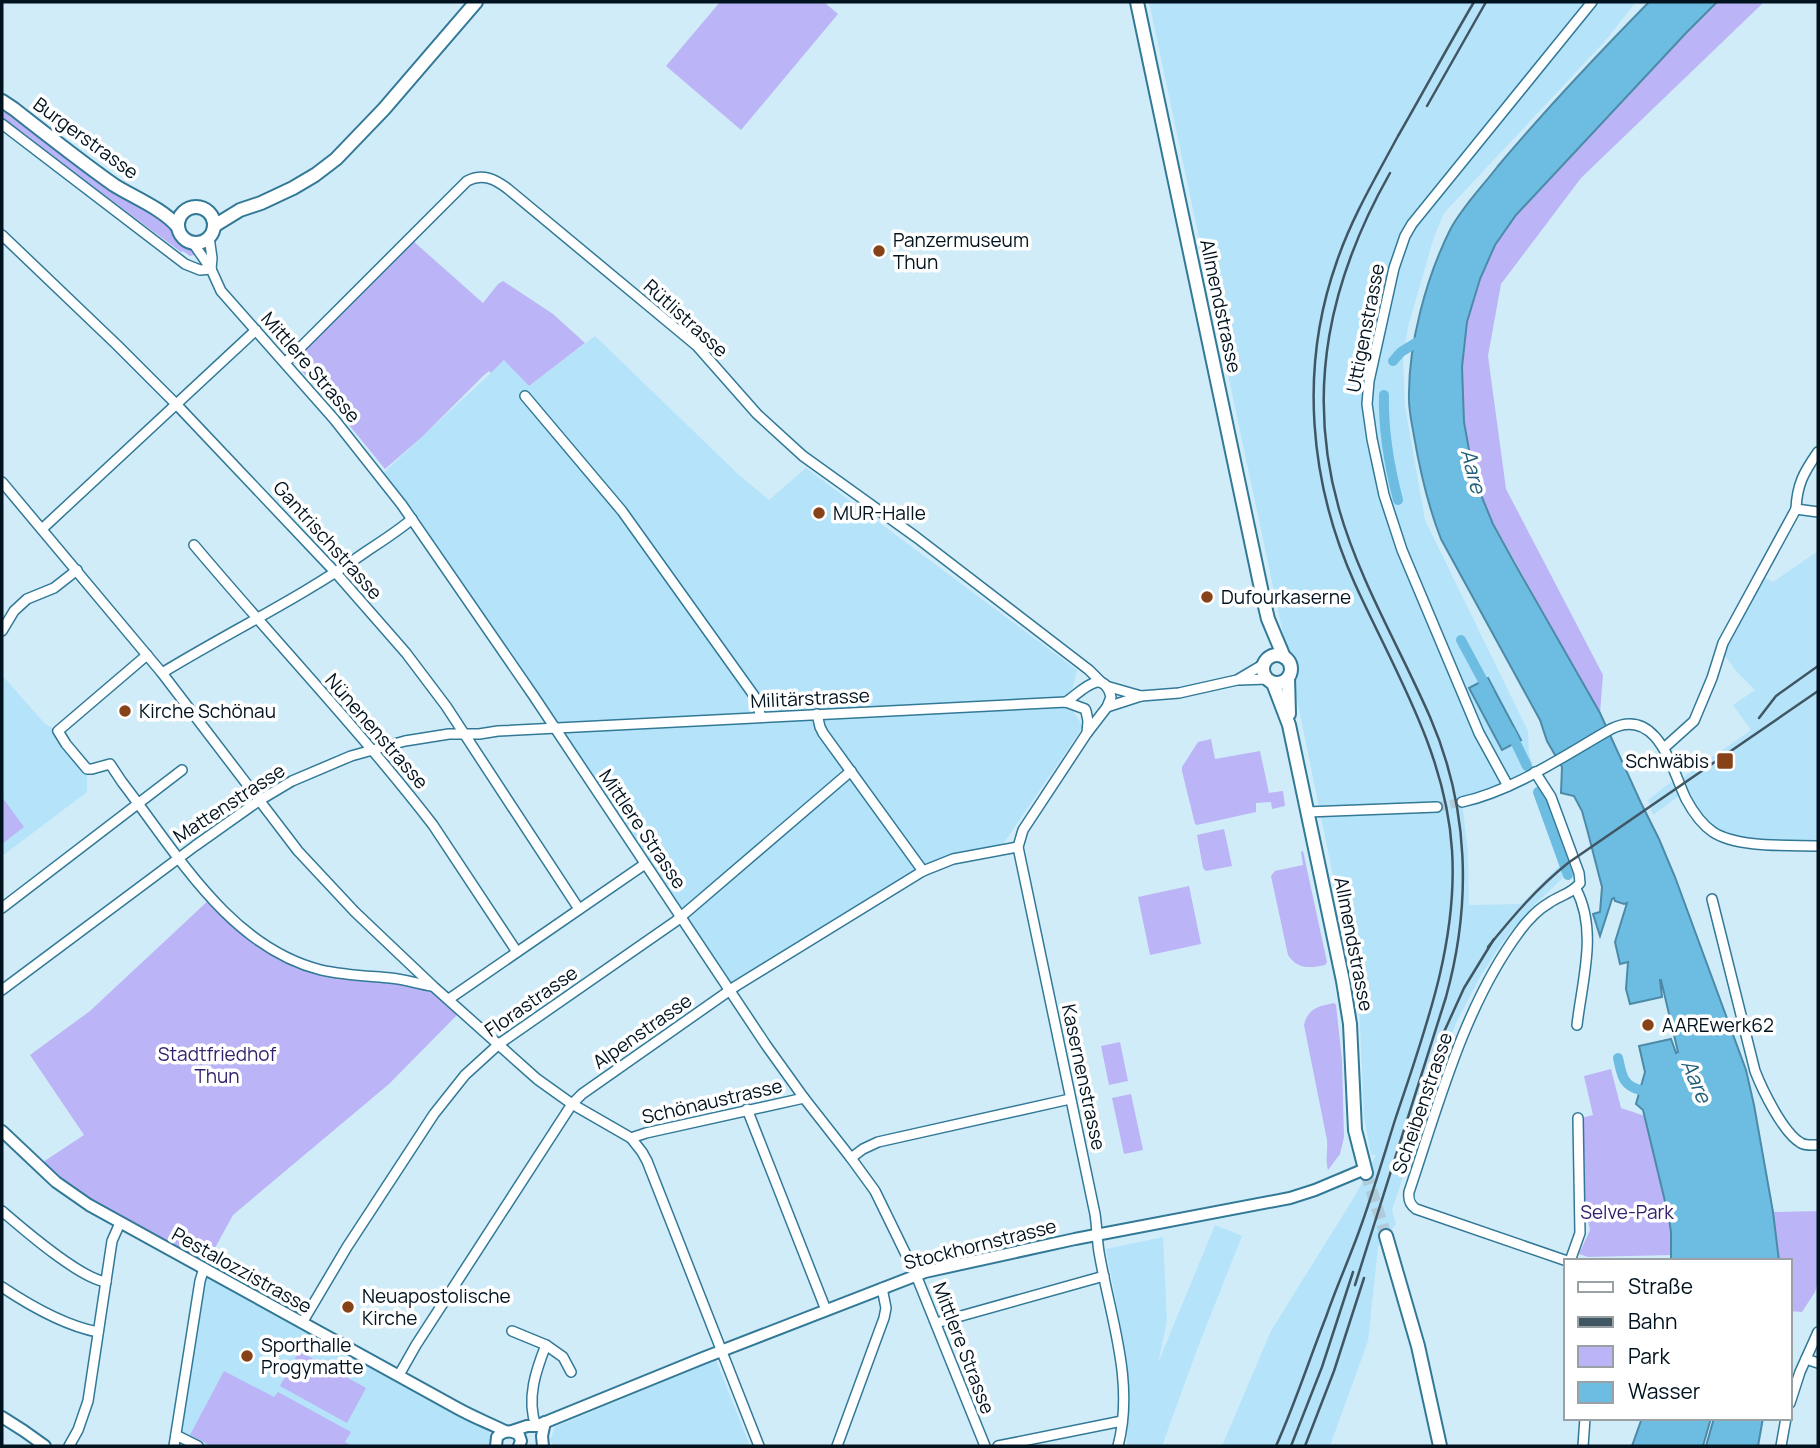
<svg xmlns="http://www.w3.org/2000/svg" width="1820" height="1448" font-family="Manrope,sans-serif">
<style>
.built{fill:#b5e3f9}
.green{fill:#bbb4f6}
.water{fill:#6dbde2;stroke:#4c8aa8;stroke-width:2}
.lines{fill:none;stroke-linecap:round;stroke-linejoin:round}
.canal{stroke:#6dbde2;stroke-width:10}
.minor-tunnel{stroke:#b2cbd8;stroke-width:9;stroke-dasharray:9 4.5;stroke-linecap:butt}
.secondary-tunnel{stroke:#b2cbd8;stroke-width:12;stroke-dasharray:12 6;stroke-linecap:butt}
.minor-casing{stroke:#327997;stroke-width:12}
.tertiary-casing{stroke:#327997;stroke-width:14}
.secondary-casing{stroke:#327997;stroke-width:16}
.minor{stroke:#fff;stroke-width:9}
.tertiary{stroke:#fff;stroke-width:10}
.secondary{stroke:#fff;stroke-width:12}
.rail{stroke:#415663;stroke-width:2.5}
.poi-dot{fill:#874317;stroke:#fff;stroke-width:2.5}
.labels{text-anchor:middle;stroke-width:7;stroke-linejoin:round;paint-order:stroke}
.street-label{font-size:19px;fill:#00131f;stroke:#fff}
.poi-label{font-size:19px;fill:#00131f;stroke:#fff;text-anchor:start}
.park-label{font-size:19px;fill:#331f6b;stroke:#fff}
.water-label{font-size:21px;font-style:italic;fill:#216079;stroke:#fff}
</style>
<rect width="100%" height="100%" fill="#d1ecf9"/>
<g class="built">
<path d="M1149,2H1636L1605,41L1444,213L1434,237L1408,327L1403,359L1405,406L1425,520L1528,731L1529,753L1532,763L1527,776L1462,802L1468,852L1469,905L1521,904L1561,864L1565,876L1532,907L1505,939L1481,975L1456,1023L1435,1080L1392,1210L1396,1224L1378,1247L1368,1341L1330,1446H1222L1271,1331L1356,1194L1376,1155H1371L1364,1117L1359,1003L1294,685L1298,666L1296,659L1285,643Z"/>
<path d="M595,336L739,475L769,500L806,468L1077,670L1069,704L1083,727L999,850L934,865L729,990L380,476L505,360L529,386Z"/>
<path d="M1818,551V846L1748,843L1704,826L1688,789L1653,815L1648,800L1671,782L1682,778L1751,730L1733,705L1755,690L1737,672L1720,649L1759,574L1773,582Z"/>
<path d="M2,675L45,724L58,731L87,769V792L2,856Z"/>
<path d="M1215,1225L1242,1236L1198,1347L1162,1446H1127L1128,1399L1126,1355L1106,1249L1163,1237L1167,1321L1158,1363Z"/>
<path d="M204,1268L484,1426L496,1441L495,1446H198L176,1435Z"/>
<path d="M716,1360L750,1446H553L550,1440L555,1427Z"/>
</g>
<g class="green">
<path d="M720,2H824L838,14L741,130L666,66Z"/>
<path d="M1717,2H1764L1581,178L1501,284L1488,356L1506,489L1603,675L1600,713L1494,524L1474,478L1464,422L1462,367L1467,322L1480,279L1495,245L1516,215L1686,33Z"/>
<path d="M2,109L107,188L125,200L164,219L173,226L179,239L184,243L191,246L198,254L190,256L183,251L181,252L107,197L20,130L18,132L2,119Z"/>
<path d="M413,241L483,303L498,284L503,281L553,314L585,343L529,386L504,360L491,373L489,371L483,376L423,436L385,469L345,420L298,367V363L302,356L300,354Z"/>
<path d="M1211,739L1215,759L1260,751L1269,793L1283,791L1285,806L1272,809L1271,802L1256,803V812L1197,825L1195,824L1182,771V767L1198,742Z"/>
<path d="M2,797L24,827L2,844Z"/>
<path d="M1224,829L1232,866L1206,871L1203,868L1197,835Z"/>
<path d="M1303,851L1327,962L1325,965C1310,968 1298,970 1288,955L1271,876L1275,871L1303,865L1301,852Z"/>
<path d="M1189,886L1201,944L1150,955L1138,897Z"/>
<path d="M211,898L234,921L305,965L434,987L459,1013L389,1084L233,1215L204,1268L120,1223L37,1166L84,1135L30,1055L90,1011Z"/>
<path d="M1334,1003L1336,1005L1342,1060L1344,1137L1340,1154L1328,1170C1325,1159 1328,1151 1327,1140L1304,1025C1308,1008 1319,1006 1334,1003Z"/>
<path d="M1120,1042L1128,1081L1109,1085L1101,1046Z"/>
<path d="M1611,1069L1621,1108L1645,1116L1670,1225L1671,1255L1588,1257L1579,1254L1590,1230L1582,1192L1581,1118L1593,1115L1584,1076Z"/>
<path d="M1131,1094L1143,1150L1124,1154L1112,1098Z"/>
<path d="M1818,1211V1282L1815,1292L1802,1312L1790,1311V1261H1779L1773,1212Z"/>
<path d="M299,1351L366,1388L347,1423L280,1386Z"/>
<path d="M224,1371L274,1397L278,1392L351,1432L345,1442L353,1446H211L190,1435Z"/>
</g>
<g class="water">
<path d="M1649,2H1717L1686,33L1516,215L1495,245L1480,279L1467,322L1462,367L1464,422L1474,478L1493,524L1515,564L1600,713L1641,803L1659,839L1675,877L1746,1070L1754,1105L1773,1212L1779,1261H1671V1232L1669,1218L1643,1110L1636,1104L1645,1072L1639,1046L1671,1039L1676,1053L1678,1052L1661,980H1660L1662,997L1630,1004L1626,989L1628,962L1620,964L1615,942L1627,903L1624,904L1615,901L1614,898L1612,899L1600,936L1593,914L1600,912L1602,887L1587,829L1582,811L1574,796L1561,793L1562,767L1547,741L1540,720L1441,539C1428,506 1420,471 1414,436C1412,424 1409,412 1409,399C1408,345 1426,278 1450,230C1462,207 1482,187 1498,166C1546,109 1597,55 1649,2Z"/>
<path d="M1488,678L1521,740L1502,750L1469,688Z"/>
<path d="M1642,1418H1711L1703,1446H1632Z"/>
<path d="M1714,1418H1763L1758,1446H1706Z"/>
</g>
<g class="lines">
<g class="canal">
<path d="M1393,361L1401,352L1427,336"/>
<path d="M1384,395C1383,431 1389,465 1398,500"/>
<path d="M1461,640L1489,692"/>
<path d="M1510,731L1527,766"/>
<path d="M1538,792L1568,875"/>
<path d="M1618,1058C1622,1075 1622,1085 1640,1090"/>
</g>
<path class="minor-tunnel" d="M1437,807L1462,802"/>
<path class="secondary-tunnel" d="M1366,1173L1386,1236"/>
<g class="minor-casing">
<g id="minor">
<path d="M2,124L185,264L200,270L211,269"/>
<path d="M2,235L117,345L176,404L336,573L406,653L446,706L579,909"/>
<path d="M209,237L212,258L211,269"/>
<path d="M193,243L211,269L221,291L334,419L402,505L533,695L766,1045L804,1098L851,1158L875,1191L916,1275L985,1446"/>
<path d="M285,363L467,181C483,173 495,179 508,189L697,346L757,414L803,456L916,537L1089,670L1102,683"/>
<path d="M525,396L622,511L755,697L761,717"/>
<path d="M2,482L162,673L298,851L355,912L434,987L537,1079L572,1104L631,1138L642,1152L647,1161L759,1446"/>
<path d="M1796,509C1797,484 1804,472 1818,452"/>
<path d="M42,529L256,330"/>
<path d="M194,545C273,639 358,728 433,825L517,952"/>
<path d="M2,631L14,611L27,599L54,588L77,570"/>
<path d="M147,655L58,731L66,744L87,769H92L110,764L122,782C176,852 229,947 321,970C343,975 367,976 390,978C404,979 418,984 432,986"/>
<path d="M162,673C231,631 302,597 367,551C382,541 398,531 412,519"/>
<path d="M1239,680L1267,679"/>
<path d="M1106,686L1141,696"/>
<path d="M1066,702C1080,693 1103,665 1111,697L1107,707L1087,733L1023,830L1018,847L1095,1214C1097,1227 1097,1240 1099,1252C1110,1317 1135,1381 1118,1446"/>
<path d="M1107,707L1141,696L1179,693L1237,680L1264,664"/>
<path d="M1086,711L1088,721L1087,733"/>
<path d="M817,714L820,727L823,733L923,871"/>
<path d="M1664,748L1694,721L1712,678L1723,643L1796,509L1818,512"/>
<path d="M1535,772L1551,797L1579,873L1580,883C1573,893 1559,896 1549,903C1537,910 1527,921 1519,932C1464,1006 1438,1106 1409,1192C1408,1200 1410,1205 1416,1209L1567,1261"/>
<path d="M1508,786L1479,733L1402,550L1384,495L1372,439L1367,404L1369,381L1394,268L1405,236L1412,224L1592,2"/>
<path d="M1462,802C1515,790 1565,755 1611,729C1658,706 1672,770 1686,799C1693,812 1701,824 1713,832C1737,848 1789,845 1818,846"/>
<path d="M1307,812L1437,807"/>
<path d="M1576,889C1598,931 1582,981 1577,1025"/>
<path d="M1712,899L1755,1071C1762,1089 1783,1133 1801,1143C1806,1146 1813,1145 1818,1145"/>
<path d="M2,908L182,770"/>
<path d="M2,990L195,846L260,800L292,781L351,756L405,741L449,734H479L498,731L1066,702L1085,709"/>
<path d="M449,999L645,864"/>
<path d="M747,1109L826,1310"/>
<path d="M631,1138L646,1133L804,1098"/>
<path d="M851,1158L863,1149L878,1142L1070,1099"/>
<path d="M2,1211C23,1229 79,1278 106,1282"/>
<path d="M1570,1261L1580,1233L1578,1118"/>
<path d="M2,1287C29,1305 66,1326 98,1332"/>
<path d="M302,1323L347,1247L434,1114L465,1075L499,1044L676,921L851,771"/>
<path d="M936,1323L1104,1276"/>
<path d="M512,1331L546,1345L563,1357L571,1372"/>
<path d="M1806,1359L1818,1363"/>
<path d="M399,1375L416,1345L572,1104L582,1094L736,986L923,871L953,859L1018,847"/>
<path d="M1790,1403L1800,1372L1818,1332"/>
<path d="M536,1426C526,1399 536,1370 546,1345"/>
<path d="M176,1435L198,1446"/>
<path d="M69,1446L78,1430L88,1401L112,1241L120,1223"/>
<path d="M174,1446L200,1281L204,1268"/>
<path d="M837,1446L884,1318L886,1308L882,1288"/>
<path d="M998,1446L1122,1421"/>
<path d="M1583,1446L1585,1418"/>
<path d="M1781,1446L1786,1418"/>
</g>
</g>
<g class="tertiary-casing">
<g id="tertiary">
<path d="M2,1131L56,1182L89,1205L457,1408C473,1417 489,1423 505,1431"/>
<path d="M2,1417L24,1431L45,1446"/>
<path d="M512,1431L527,1426H536L703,1358L925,1272L1075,1239L1290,1198L1315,1190L1365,1169"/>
<path d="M496,1446L497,1437C504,1430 512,1430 519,1435L521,1441L519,1446"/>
<path d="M543,1446L542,1436L545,1422"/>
</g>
</g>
<g class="secondary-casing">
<g id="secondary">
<path d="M1137,2L1263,598L1268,619L1284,657"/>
<path d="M2,101L14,109C47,135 80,161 114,185C133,197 163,209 177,226"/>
<circle cx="196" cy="225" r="18"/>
<path d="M214,226L240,210L261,203L293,188L315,175L336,159L384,109L476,2"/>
<circle cx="1277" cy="669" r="14"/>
<path d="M1288,678L1289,714"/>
<path d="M1273,683L1289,725L1343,981L1350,1024L1355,1130L1366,1173"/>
<path d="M1386,1236L1418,1346L1440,1446"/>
</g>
</g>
<use href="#minor" class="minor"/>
<use href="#tertiary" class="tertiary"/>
<use href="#secondary" class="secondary"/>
<g class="rail">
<path d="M1427,106L1486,2"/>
<path d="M1759,718L1776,696L1818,666"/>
<path d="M1488,947C1513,916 1537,888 1568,863L1818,691"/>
<path d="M1444,1032L1464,988L1494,939"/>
<path d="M1355,1285L1446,997C1472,903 1469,807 1430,717C1400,648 1360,582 1339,509C1305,389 1330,279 1390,173"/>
<path d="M1276,1446C1295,1404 1309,1360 1326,1317C1337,1285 1351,1255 1362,1223C1374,1189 1384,1155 1395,1120C1424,1033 1458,944 1452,850C1446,753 1394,670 1355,584C1309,482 1299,367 1337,261C1352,217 1376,177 1398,136C1424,91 1448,46 1474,2"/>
<path d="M1291,1446L1322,1367L1353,1272"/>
<path d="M1305,1446L1334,1371L1364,1278"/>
</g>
</g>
<g class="poi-dot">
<circle cx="879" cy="251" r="7"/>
<circle cx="819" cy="513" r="7"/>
<circle cx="1207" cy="597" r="7"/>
<circle cx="125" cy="711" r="7"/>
<rect x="1716" y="752" width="18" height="18" rx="3.5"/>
<circle cx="1648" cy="1025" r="7"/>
<circle cx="348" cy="1307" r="7"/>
<circle cx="247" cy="1356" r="7"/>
</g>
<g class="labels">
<g class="street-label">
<text transform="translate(86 138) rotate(36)" y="7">Burgerstrasse</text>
<text transform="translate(1221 306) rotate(78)" y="7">Allmendstrasse</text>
<text transform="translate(686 318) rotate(42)" y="7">Rütlistrasse</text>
<text transform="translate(1365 328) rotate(-79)" y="7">Uttigenstrasse</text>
<text transform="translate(311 367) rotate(49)" y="7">Mittlere Strasse</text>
<text transform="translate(328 540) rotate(48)" y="7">Gantrischstrasse</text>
<text transform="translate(810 698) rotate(-3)" y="7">Militärstrasse</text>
<text transform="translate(377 731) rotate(49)" y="7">Nünenenstrasse</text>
<text transform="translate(229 803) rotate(-33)" y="7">Mattenstrasse</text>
<text transform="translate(643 829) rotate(56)" y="7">Mittlere Strasse</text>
<text transform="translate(1354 944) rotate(79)" y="7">Allmendstrasse</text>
<text transform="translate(531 1001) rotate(-35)" y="7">Florastrasse</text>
<text transform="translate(642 1031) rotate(-35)" y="7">Alpenstrasse</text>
<text transform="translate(1084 1077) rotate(78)" y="7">Kasernenstrasse</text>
<text transform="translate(712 1101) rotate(-13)" y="7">Schönaustrasse</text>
<text transform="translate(1422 1103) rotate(-71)" y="7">Scheibenstrasse</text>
<text transform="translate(980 1244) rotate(-14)" y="7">Stockhornstrasse</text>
<text transform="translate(242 1270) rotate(29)" y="7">Pestalozzistrasse</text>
<text transform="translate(964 1348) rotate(69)" y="7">Mittlere Strasse</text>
</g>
<g class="poi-label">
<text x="893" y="247">Panzermuseum<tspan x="893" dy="22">Thun</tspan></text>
<text x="833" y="520">MUR-Halle</text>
<text x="1221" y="604">Dufourkaserne</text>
<text x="139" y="718">Kirche Schönau</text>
<text x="1709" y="768" text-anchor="end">Schwäbis</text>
<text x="1662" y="1032">AAREwerk62</text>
<text x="362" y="1303">Neuapostolische<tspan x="362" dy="22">Kirche</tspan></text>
<text x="261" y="1352">Sporthalle<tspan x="261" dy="22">Progymatte</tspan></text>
</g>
<g class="park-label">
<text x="217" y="1061">Stadtfriedhof<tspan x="217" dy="22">Thun</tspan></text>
<text x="1627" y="1219">Selve-Park</text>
</g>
<g class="water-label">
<text transform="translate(1473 471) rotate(76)" y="7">Aare</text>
<text transform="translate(1696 1081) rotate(67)" y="7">Aare</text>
</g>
</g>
<rect width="1820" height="1448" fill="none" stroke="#00131f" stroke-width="7"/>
<rect x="1564" y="1259" width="228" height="161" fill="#ffffff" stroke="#99a1a5" stroke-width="2"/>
<rect x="1578" y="1282" width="35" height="10" fill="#ffffff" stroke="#99a1a5" stroke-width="2"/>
<text x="1628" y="1294" font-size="21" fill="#00131f">Straße</text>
<rect x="1578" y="1317" width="35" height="10" fill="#415663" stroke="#99a1a5" stroke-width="2"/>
<text x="1628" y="1329" font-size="21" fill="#00131f">Bahn</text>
<rect x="1578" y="1346" width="35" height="21" fill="#bbb4f6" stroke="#99a1a5" stroke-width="2"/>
<text x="1628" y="1364" font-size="21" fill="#00131f">Park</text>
<rect x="1578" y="1382" width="35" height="21" fill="#6dbde2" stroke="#99a1a5" stroke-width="2"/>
<text x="1628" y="1399" font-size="21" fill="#00131f">Wasser</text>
</svg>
